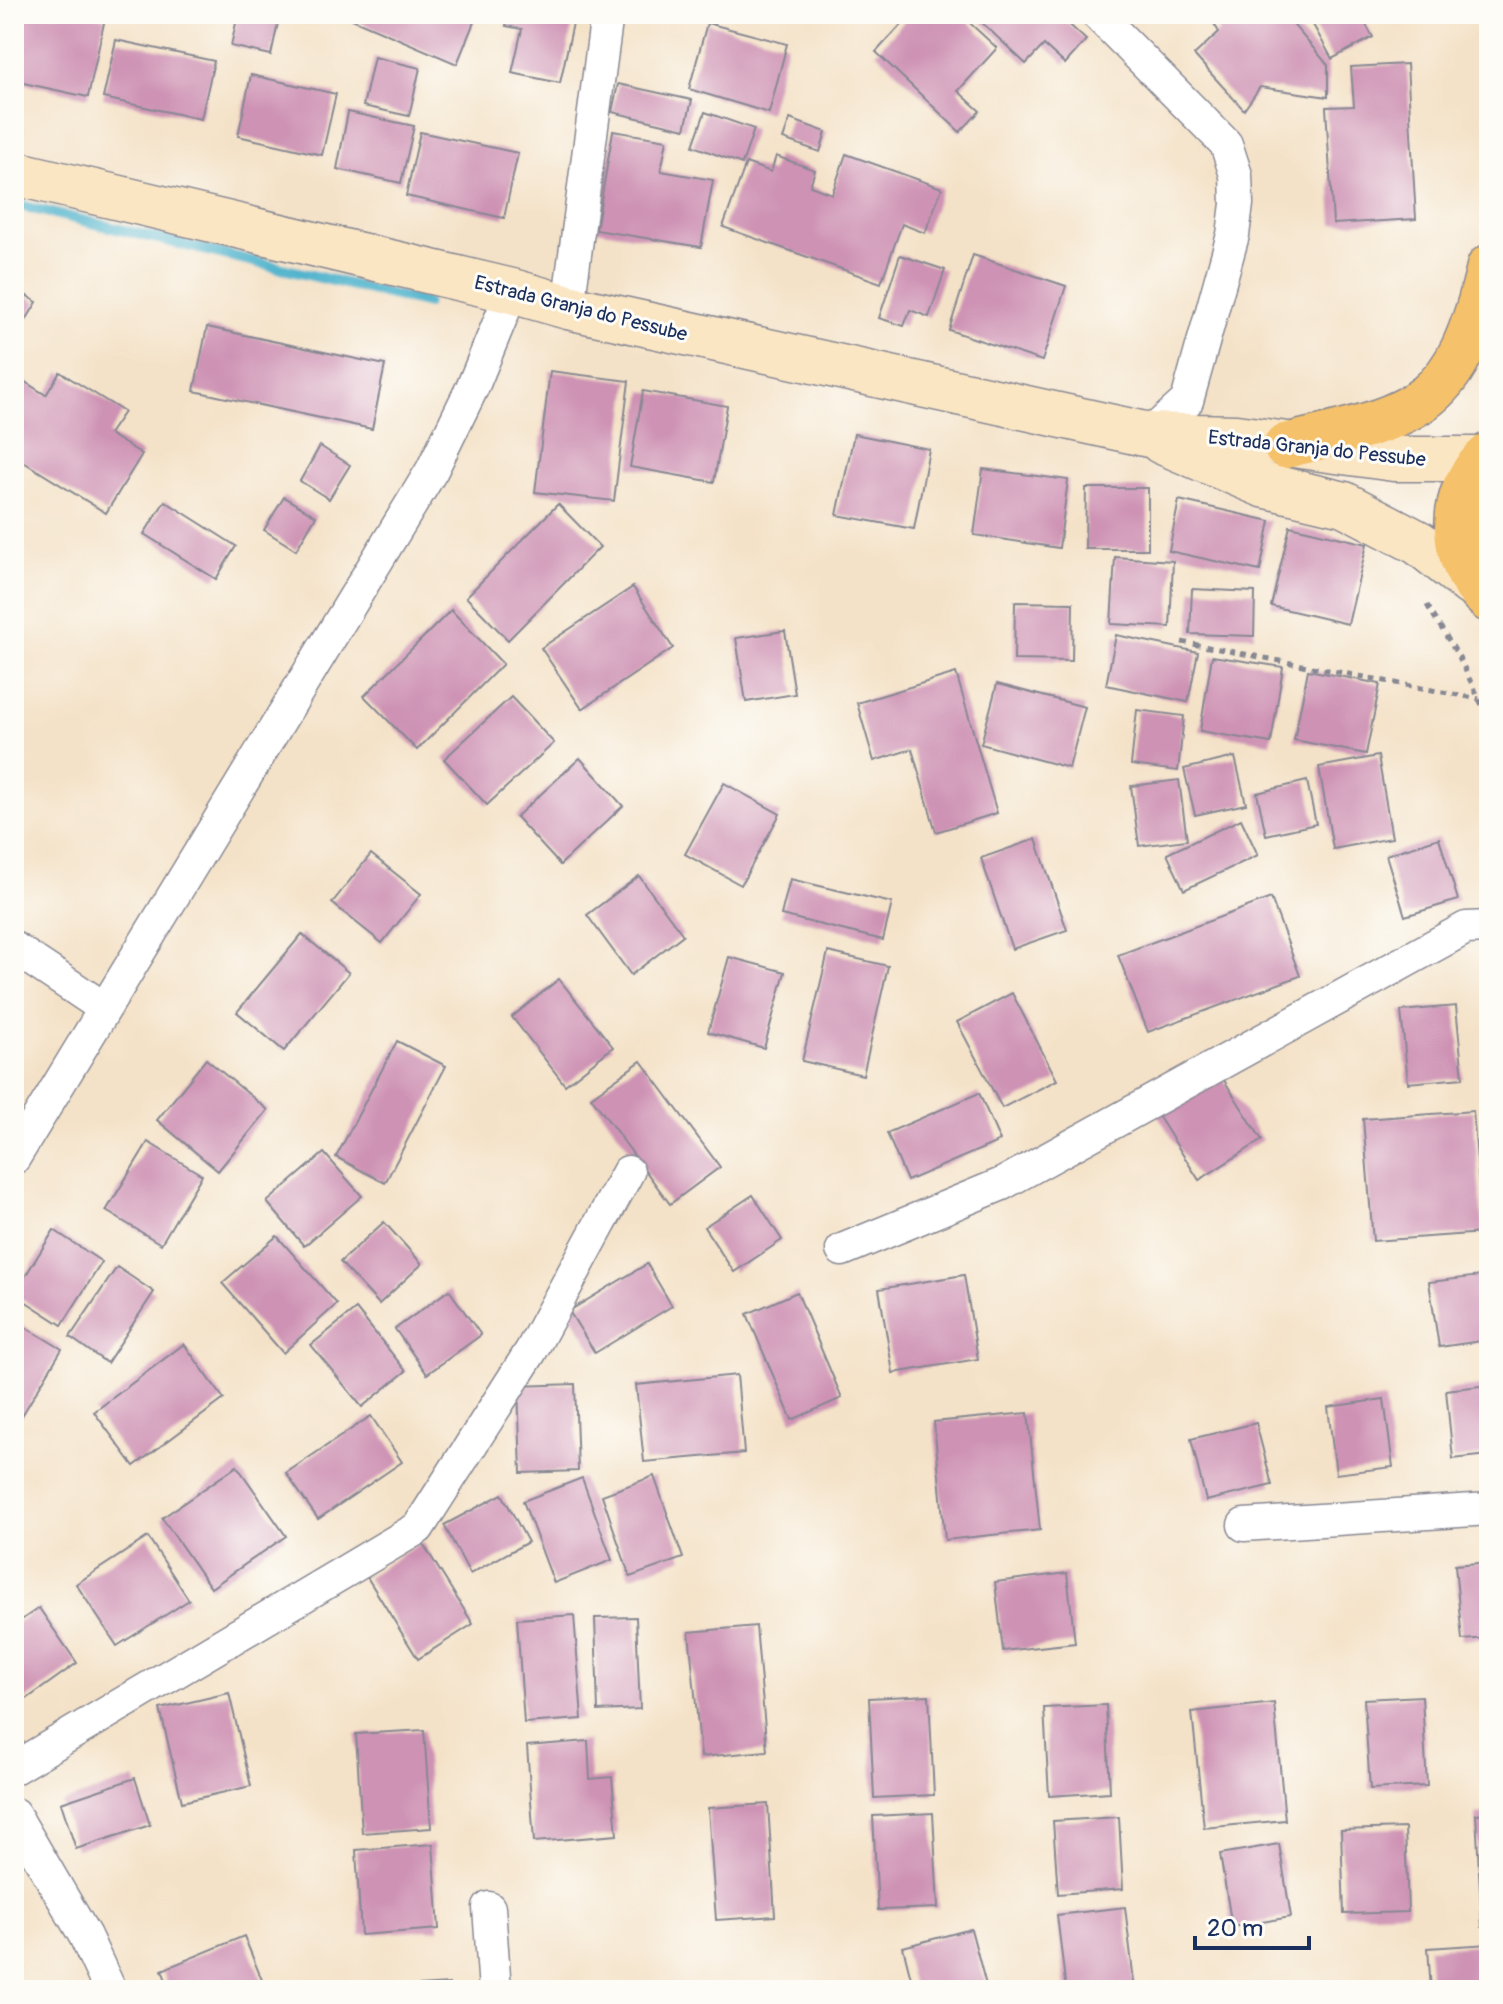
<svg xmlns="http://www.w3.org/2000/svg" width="1503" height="2004" font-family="Pangolin,sans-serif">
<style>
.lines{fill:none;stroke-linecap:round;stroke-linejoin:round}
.stream{stroke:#4db2cc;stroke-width:11}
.building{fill:#ce92b4}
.street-casing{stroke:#888893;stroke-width:35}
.secondary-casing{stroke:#888893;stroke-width:47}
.primary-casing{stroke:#888893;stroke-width:47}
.path{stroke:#888893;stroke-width:5;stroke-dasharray:6 6;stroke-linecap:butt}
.street{stroke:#fff;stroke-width:32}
.secondary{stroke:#fbe6c4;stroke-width:44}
.primary{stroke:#f5c16b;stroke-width:44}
.labels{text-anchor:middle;stroke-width:6;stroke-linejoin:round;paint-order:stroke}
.street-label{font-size:20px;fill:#1b2f5e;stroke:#fdfcf7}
</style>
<rect width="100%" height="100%" fill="#fdfcf7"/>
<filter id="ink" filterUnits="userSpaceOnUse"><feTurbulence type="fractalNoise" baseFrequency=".0125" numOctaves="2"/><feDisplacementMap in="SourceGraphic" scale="16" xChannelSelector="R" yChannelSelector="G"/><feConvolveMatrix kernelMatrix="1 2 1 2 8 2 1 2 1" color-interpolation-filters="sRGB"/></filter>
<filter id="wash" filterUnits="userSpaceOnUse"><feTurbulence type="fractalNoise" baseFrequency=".006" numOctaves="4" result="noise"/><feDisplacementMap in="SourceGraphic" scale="32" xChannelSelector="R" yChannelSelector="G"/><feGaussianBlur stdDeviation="1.8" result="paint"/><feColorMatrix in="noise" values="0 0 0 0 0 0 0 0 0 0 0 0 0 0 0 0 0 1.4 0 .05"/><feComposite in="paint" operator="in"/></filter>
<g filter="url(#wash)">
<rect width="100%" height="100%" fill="#f4e2c8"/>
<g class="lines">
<path class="stream" d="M14,204L426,303"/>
</g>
<g id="blocks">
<g class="building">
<path d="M18,14H85L105,18L88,97L14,81V32Z"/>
<path d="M238,14H280L271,55L231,46Z"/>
<path d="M354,14H455L474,22L457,64L352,19Z"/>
<path d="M508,14H575L560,83L512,73L522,29L506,26Z"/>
<path d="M640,14H678V16L641,21Z"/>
<path d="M911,14H960L997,48L958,91L980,111L960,132L876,52Z"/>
<path d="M983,14H1058L1086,40L1065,64L1044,45L1026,64L978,19Z"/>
<path d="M1208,14H1284L1328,65V97L1260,87L1244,110L1194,55L1219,32Z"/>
<path d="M1307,14H1360L1373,37L1332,59Z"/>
<path d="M707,23L787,44L769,113L689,89Z"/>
<path d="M116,40L214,61L201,119L103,98Z"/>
<path d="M374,57L420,68L409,116L363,106Z"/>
<path d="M1407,64L1416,219L1333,224L1326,107L1354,106L1351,67Z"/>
<path d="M251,75L336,94L322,155L238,136Z"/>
<path d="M618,84L692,100L685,129L612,112Z"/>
<path d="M348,112L414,126L401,183L337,169Z"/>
<path d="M705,112L754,129L742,164L693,146Z"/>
<path d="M790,119L826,132L820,152L783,139Z"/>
<path d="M613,131L667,140L661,171L713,180L701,247L596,230Z"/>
<path d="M420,132L518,153L504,218L406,196Z"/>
<path d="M846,154L942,188L925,233L902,224L881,283L723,227L746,163L771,172L776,156L815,170L810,186L832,194Z"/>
<path d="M900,255L945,270L929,317L910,310L904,326L879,318Z"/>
<path d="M973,255L1066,286L1042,361L949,330Z"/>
<path d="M14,288L37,302L14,340Z"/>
<path d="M207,327L385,365L372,429L194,391Z"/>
<path d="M550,371L629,381L614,501L535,492Z"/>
<path d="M60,372L124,412L109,434L142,454L106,513L14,456V375L46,395Z"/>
<path d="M643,391L727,406L714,482L630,467Z"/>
<path d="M854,434L929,449L914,529L837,515Z"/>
<path d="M320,446L350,465L329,499L300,481Z"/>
<path d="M983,469L1068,480L1059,548L974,535Z"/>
<path d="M1086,488H1148V549H1085Z"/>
<path d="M284,497L316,516L296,550L264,530Z"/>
<path d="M1179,500L1270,521L1260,571L1169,551Z"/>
<path d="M165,501L236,546L216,579L144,534Z"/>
<path d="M558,504L600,547L508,640L466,597Z"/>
<path d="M1290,526L1367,544L1348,624L1271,606Z"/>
<path d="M1115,557L1173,561L1170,627L1111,624Z"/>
<path d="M633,587L673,648L582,709L541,648Z"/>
<path d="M1192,589L1255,592L1254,636L1190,634Z"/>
<path d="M1015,602L1073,603L1072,661L1014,660Z"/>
<path d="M451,610L503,664L417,750L364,696Z"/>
<path d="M785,631L795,694L746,702L736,638Z"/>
<path d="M1116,635L1198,652L1188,702L1106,685Z"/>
<path d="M1212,656L1283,667L1271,743L1200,731Z"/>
<path d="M1308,670L1380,684L1366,754L1294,740Z"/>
<path d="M956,673L997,813L936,832L912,749L874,761L857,703Z"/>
<path d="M997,684L1085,707L1069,768L981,744Z"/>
<path d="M511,697L554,743L487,805L444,759Z"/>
<path d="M1137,710L1184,716L1178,771L1131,765Z"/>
<path d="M1378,756L1392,838L1333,849L1319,767Z"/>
<path d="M1235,757L1246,804L1195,815L1184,769Z"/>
<path d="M580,758L623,806L560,865L516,817Z"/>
<path d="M1179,780L1187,840L1139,846L1131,786Z"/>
<path d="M1307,781L1316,824L1266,835L1257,793Z"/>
<path d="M724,783L780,814L741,885L685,854Z"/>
<path d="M1241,819L1258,855L1184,890L1167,854Z"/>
<path d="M1439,838L1458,900L1405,916L1386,855Z"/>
<path d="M1036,839L1067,930L1012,949L981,858Z"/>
<path d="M371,854L421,894L382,943L332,903Z"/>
<path d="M639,876L683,935L631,975L587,915Z"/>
<path d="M790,879L892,903L883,940L781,915Z"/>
<path d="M1271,898L1300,976L1148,1032L1118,955Z"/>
<path d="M302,934L349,973L284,1051L237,1012Z"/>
<path d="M828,952L888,966L863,1075L802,1061Z"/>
<path d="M729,957L785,972L764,1048L708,1032Z"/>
<path d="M559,979L613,1047L565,1085L512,1017Z"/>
<path d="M1012,993L1057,1080L1002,1108L957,1022Z"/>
<path d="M1456,1006L1463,1078L1408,1083L1401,1011Z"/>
<path d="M397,1041L446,1066L385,1183L336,1157Z"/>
<path d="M206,1059L268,1110L218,1171L157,1120Z"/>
<path d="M641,1061L720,1167L670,1204L591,1097Z"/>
<path d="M1220,1074L1262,1140L1199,1180L1157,1114Z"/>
<path d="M979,1093L1000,1141L907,1181L887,1133Z"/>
<path d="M1473,1111L1483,1233L1373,1241L1363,1119Z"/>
<path d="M148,1142L202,1175L161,1244L106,1211Z"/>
<path d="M324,1153L362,1196L304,1246L267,1202Z"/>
<path d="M753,1195L782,1240L734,1272L704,1227Z"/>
<path d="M384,1222L422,1264L379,1304L340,1262Z"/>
<path d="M54,1230L102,1262L62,1325L14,1294Z"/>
<path d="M277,1236L337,1304L283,1353L222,1283Z"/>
<path d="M647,1264L672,1306L595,1353L569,1311Z"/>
<path d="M117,1267L154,1292L107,1363L70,1337Z"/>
<path d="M964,1275L978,1359L893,1373L879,1289Z"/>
<path d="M1489,1275V1340L1439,1347L1429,1282Z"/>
<path d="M449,1290L481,1335L427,1374L395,1329Z"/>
<path d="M797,1292L842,1398L792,1420L747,1314Z"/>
<path d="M356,1309L406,1371L362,1407L311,1345Z"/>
<path d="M14,1320L62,1349L14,1429Z"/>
<path d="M184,1344L224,1399L134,1466L94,1412Z"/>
<path d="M737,1375L744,1453L644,1462L636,1385Z"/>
<path d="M575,1384L578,1471L521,1473L518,1386Z"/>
<path d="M1489,1385V1455L1453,1459L1446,1390Z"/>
<path d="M1384,1399L1393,1467L1336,1474L1328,1407Z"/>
<path d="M1028,1413L1040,1530L945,1540L934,1422Z"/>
<path d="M371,1416L402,1462L318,1519L286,1473Z"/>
<path d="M1256,1423L1272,1485L1206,1501L1191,1439Z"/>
<path d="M237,1466L286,1536L211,1588L162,1518Z"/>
<path d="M654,1476L683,1558L630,1577L602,1495Z"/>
<path d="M582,1478L612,1560L554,1583L523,1501Z"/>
<path d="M502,1494L528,1542L470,1574L444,1525Z"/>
<path d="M148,1537L189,1600L117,1646L76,1584Z"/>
<path d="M422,1542L473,1624L418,1659L367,1577Z"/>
<path d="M1489,1562V1638L1462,1640L1455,1565Z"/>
<path d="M1067,1573L1075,1643L1003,1651L995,1582Z"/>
<path d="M39,1608L77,1663L14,1708V1625Z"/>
<path d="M574,1615L582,1719L524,1723L517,1619Z"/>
<path d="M636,1617L640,1709L598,1711L595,1618Z"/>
<path d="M756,1626L767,1751L701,1757L689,1632Z"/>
<path d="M229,1693L251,1786L182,1802L160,1709Z"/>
<path d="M929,1695L934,1795L874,1798L869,1698Z"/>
<path d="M1422,1696L1427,1786L1370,1789L1364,1699Z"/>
<path d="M1274,1703L1285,1820L1204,1828L1192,1712Z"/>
<path d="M1106,1705L1110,1792L1049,1796L1044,1708Z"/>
<path d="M424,1730L431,1828L362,1833L356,1734Z"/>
<path d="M588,1741L590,1779L612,1777L617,1835L534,1842L527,1746Z"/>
<path d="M135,1778L150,1825L76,1849L61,1803Z"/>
<path d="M768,1804L775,1916L716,1920L708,1808Z"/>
<path d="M933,1813L938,1908L878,1910L873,1816Z"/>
<path d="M1489,1813V1927H1482L1476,1814Z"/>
<path d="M1119,1817L1123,1889L1058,1894L1053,1821Z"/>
<path d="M1405,1828L1408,1912L1344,1914L1341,1830Z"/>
<path d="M433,1844L439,1929L361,1935L356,1850Z"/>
<path d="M1279,1844L1291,1917L1232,1927L1220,1854Z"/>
<path d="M1125,1907L1135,1990H1066L1057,1915Z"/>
<path d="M971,1929L987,1989L914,1990L903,1947Z"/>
<path d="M244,1936L266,1990H170L162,1970Z"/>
<path d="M1489,1944V1990H1431L1428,1948Z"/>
<path d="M449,1984V1990H388L387,1988Z"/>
</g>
</g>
</g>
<g filter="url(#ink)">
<use href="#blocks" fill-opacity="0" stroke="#888893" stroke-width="2"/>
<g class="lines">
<g class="street-casing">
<g id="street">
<path d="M1097,14L1226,144L1236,175L1237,204L1233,235L1187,401L1149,435"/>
<path d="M568,307L607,14"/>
<path d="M14,948L104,1008"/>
<path d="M14,1158L432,470L473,386L512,291"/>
<path d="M842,1250L1002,1184L1466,928L1489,927"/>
<path d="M1244,1525L1489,1509"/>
<path d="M14,1768L418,1528L531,1351L628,1172"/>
<path d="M14,1814L85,1936L110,1990"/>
<path d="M489,1908L495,1990"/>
</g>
</g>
<g class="secondary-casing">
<g id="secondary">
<path d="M14,173L512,291L568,307L1149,435L1236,437L1394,459H1485"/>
<path d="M1162,442L1263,485L1344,504L1419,543L1471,584"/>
</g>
</g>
<g class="primary-casing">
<g id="primary">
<path d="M1285,446C1418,414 1456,410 1489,267"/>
<path d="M1489,455C1445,492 1448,564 1489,600"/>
</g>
</g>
<g class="path">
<path d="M1427,605L1459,657L1489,720"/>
<path d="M1182,642L1479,699"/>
</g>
<use href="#street" class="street"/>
<use href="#secondary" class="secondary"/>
<use href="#primary" class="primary"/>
</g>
</g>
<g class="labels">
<g class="street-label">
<text transform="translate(581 308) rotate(14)" y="7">Estrada Granja do Pessube</text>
<text transform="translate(1317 448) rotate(6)" y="7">Estrada Granja do Pessube</text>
</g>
</g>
<rect width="1503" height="2004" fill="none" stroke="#fdfcf7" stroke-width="48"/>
<path d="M1195 1936v12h114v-12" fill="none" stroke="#1b2f5e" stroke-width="4"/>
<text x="1207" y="1936" font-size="24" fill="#1b2f5e" stroke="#fdfcf7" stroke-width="6" paint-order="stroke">20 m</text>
</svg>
